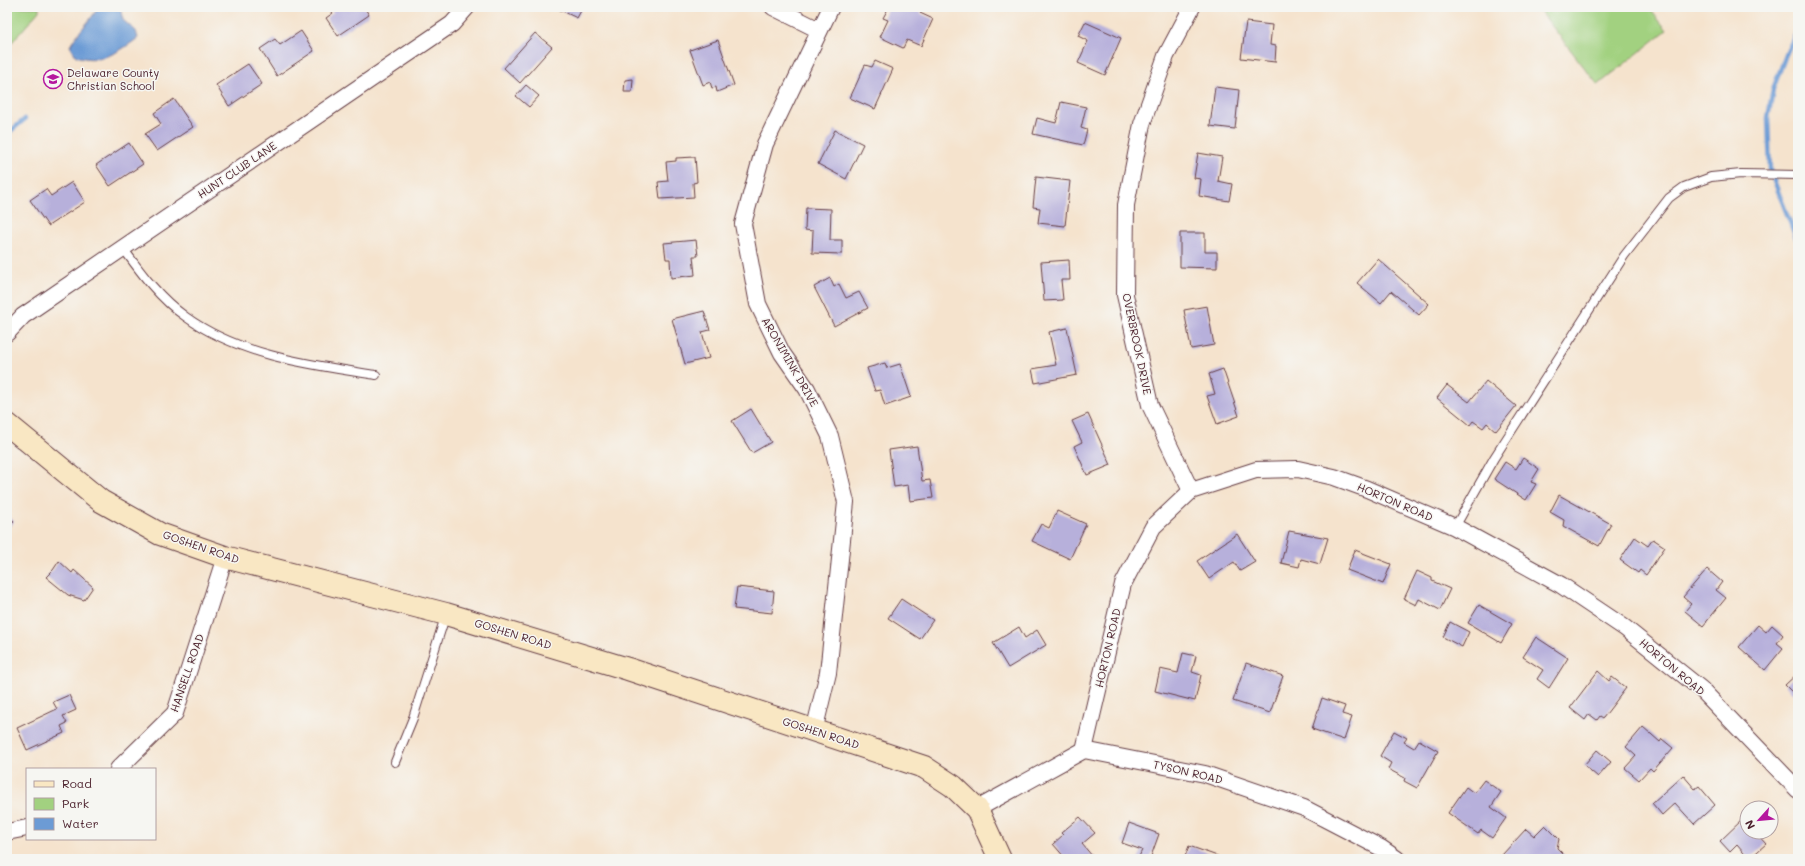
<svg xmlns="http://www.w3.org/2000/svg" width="1805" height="866" font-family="Mali,sans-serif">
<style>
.green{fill:#a2d180;stroke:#767856}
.water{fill:#6c9bd5;stroke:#5b5d80}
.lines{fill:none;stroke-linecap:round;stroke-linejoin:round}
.stream{stroke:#6c9bd5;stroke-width:4.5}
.building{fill:#b7b0db}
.lane-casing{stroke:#643c43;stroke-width:10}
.street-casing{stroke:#643c43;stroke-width:18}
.secondary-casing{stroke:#643c43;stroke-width:24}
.lane{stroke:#fff;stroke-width:8}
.street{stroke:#fff;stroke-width:16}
.secondary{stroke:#f9e7c3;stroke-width:22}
.labels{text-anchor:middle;stroke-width:3;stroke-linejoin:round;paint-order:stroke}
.poi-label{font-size:11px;fill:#4a1f2b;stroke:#f6f6f2;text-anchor:start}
.street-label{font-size:11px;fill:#4a1f2b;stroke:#f6f6f2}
</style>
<rect width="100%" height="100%" fill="#f6f6f2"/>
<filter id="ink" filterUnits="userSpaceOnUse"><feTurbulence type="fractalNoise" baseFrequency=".025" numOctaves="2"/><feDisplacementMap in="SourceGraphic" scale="8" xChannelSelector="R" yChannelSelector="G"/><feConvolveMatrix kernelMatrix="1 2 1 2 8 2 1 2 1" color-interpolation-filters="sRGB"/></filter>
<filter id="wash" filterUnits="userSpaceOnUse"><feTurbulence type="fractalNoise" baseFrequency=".012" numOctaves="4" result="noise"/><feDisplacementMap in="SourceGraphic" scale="16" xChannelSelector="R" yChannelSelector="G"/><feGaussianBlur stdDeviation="0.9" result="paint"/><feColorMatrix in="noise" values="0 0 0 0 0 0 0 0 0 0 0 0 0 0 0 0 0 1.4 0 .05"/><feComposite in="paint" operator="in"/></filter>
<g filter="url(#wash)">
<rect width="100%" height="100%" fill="#f5e3cd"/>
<g class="green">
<path d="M7,7H39V11L7,48Z"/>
<path d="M1537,7H1648L1667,30L1598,85Z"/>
</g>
<path class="water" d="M98,7H120L123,20L136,31L138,38C118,53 100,64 76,56L70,46C78,31 91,21 98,7Z"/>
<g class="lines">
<g class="stream">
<path d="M1798,29L1787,52L1773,89L1768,118L1770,170L1798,243"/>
<path d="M7,134L25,119"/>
</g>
</g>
<g id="blocks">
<g class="building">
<path d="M329,7H364L369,15L338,36L326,18L333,13Z"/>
<path d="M559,7H583L577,18L558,9Z"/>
<path d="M889,7H923L920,13L933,19L921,46L907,40L903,48L880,37L888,20L883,18Z"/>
<path d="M1085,22L1121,38L1105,75L1078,63L1088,41L1078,36Z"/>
<path d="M1246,22L1272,25L1270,45L1276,46L1275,62L1241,58Z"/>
<path d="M301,31L314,51L277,76L260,49L275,39L280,45Z"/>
<path d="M535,33L552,47L520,83L504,68Z"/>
<path d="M718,40L734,85L717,92L716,87L712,88L710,82L703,85L690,50Z"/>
<path d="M875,61L893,69L875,109L850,98L865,65L872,67Z"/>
<path d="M248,64L262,84L229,106L216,85Z"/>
<path d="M633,79L632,92H624L625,80Z"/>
<path d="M526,85L539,96L529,107L516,96Z"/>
<path d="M1215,87L1239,90L1235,129L1210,126Z"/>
<path d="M174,99L193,127L157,151L145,134L161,124L154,113Z"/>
<path d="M1061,102L1086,107L1081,128L1087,130L1083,145L1033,134L1037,118L1056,123Z"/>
<path d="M835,130L863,144L846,179L818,164Z"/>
<path d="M129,143L143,164L110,186L96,165Z"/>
<path d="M1198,153L1222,157L1218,181L1232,184L1229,201L1199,196L1201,179L1194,178Z"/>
<path d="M695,157L697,182L693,183L694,197L660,199L658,182L668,181L666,162L676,161V158Z"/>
<path d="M1036,177L1070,181L1065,226L1038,223L1040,208L1033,207Z"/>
<path d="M72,182L85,202L48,226L30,200L46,189L51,196Z"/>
<path d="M806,208L831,209L830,240H842V254L812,253L813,231L805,230Z"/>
<path d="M1180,233H1205V252H1217V268L1180,267Z"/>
<path d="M696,240L698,256H693L695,275L671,278L670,259H666L664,243Z"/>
<path d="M1378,259L1429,304L1419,315L1391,291L1381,303L1357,283Z"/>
<path d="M1069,260L1070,280H1061L1063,300L1044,301L1041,262Z"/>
<path d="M830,278L834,287L839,284L846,298L859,292L868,308L834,326L814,287Z"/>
<path d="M1207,306L1214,345L1191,349L1184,310Z"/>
<path d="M704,311L710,330L702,332L709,358L685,364L672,319Z"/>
<path d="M1067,328L1077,375L1035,383L1032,369L1056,365L1049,332Z"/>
<path d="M885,363L887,368L900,364L911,397L885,406L880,390L875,391L867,368Z"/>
<path d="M1223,369L1239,416L1217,424L1207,396L1215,394L1209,374Z"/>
<path d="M1486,381L1516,406L1496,431L1487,423L1483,428L1473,421L1470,425L1437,398L1447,385L1469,402Z"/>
<path d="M751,409L771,442L752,453L732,421Z"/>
<path d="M1088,414L1111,465L1087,475L1074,446L1082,442L1072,421Z"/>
<path d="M917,446L922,481L930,480L933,498L910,501L908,485L894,487L889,450Z"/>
<path d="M1523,458L1539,469L1531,482L1536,484L1526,500L1494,479L1505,462L1516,469Z"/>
<path d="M1559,495L1611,524L1599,546L1563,526L1564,520L1550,512Z"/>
<path d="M1057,511L1086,524L1070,559L1032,541L1041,524L1049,528Z"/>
<path d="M7,516L14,521L7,530Z"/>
<path d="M1289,531L1328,538L1320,564L1301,559L1299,567L1281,563Z"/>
<path d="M1237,534L1255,562L1240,571L1234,562L1209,579L1197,561Z"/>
<path d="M1635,537L1648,546L1653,539L1665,547L1646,575L1640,570L1638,573L1620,560Z"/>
<path d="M1355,550L1391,564L1383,584L1347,570Z"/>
<path d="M59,561L72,573L74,570L93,587L84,600L68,595L46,577L53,570Z"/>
<path d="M1707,569L1722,582L1716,590L1726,598L1703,626L1685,611L1691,604L1683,597Z"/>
<path d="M1417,571L1432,578V581L1450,589L1440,610L1419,599L1416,605L1404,599Z"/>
<path d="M737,587L774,591L772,613L734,609Z"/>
<path d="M901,599L933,620L920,639L888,618Z"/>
<path d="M1479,605L1512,624L1501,643L1468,623Z"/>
<path d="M1450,622L1469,632L1462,647L1443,637Z"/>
<path d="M1758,625L1766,632L1772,625L1783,635L1777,643L1783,648L1765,670L1739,647Z"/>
<path d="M1019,627L1025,638L1037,630L1046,645L1008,668L993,643Z"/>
<path d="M1536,637L1568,658L1549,688L1537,679L1543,670L1523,657Z"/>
<path d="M1183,653L1196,656L1192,672L1201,675L1195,701L1155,691L1160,669L1178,673Z"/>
<path d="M1246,663L1283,676L1270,713L1233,701Z"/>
<path d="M1598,671L1609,681L1612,677L1626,688L1603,718L1600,716L1597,720L1589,714L1585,720L1570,708Z"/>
<path d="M1798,673V698L1785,685Z"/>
<path d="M69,695L76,710L63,716L67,723L61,726L64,733L27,750L17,728L57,709L53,702Z"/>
<path d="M1322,698L1345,706L1342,714L1352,717L1344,740L1312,729Z"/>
<path d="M1643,727L1660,742L1662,739L1673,748L1653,771L1650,768L1639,780L1625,768L1636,756L1626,747Z"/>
<path d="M1394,731L1407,738L1404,742L1414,748L1419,740L1438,751L1417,788L1404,781L1405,778L1388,769L1391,763L1380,756Z"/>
<path d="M1597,750L1611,762L1598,777L1584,765Z"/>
<path d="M1683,775L1695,789L1699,786L1715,805L1694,824L1675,803L1662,815L1652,803Z"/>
<path d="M1484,780L1501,792L1491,807L1506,818L1492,838L1481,830L1478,834L1448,813L1466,787L1474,793Z"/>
<path d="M1080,817L1095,833L1082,844L1093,857L1091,859H1066L1053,844L1063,835L1061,833Z"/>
<path d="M1743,819L1747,823V832H1755L1766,844L1749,859L1737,845L1730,852L1720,841Z"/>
<path d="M1129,823L1159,834L1150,859H1138L1142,850L1122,843Z"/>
<path d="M1545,825L1559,839L1557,848L1568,859H1506L1502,855L1526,829L1534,836Z"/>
<path d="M1189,846L1220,857L1219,859H1184Z"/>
</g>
</g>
</g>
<g filter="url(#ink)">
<use href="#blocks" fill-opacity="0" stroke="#643c43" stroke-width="1"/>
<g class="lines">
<g class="lane-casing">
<g id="lane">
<path d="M123,248C141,273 160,299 186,317C240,356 311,365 376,375"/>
<path d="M1455,527L1494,458L1624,256L1669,198L1684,187L1711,177L1741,174L1798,175"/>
<path d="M395,762L413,718L446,614"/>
</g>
</g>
<g class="street-casing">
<g id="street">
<path d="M773,7L819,30"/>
<path d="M7,333L23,316L452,24L467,7"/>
<path d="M1191,491L1150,405L1125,295L1126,205L1142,124L1166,56L1192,7"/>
<path d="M814,731L828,673L846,502L830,436L807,389L782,353L758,304L743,224L765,144L831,7"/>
<path d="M1084,750L1123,584L1153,527L1191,491L1256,470L1298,469L1334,477L1367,489L1455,527L1561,585L1625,628L1701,689L1798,790"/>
<path d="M118,769L175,713L225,557"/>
<path d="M977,809L1084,750L1205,774L1304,808L1381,848L1397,859"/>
<path d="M7,832L27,828"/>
</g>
</g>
<g class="secondary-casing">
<path id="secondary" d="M7,424L101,501L160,534L225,557L446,614L628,669L924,767L953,786L977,809L1000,859"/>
</g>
<use href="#lane" class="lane"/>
<use href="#street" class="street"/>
<use href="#secondary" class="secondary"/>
</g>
</g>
<defs>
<g id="school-ring" transform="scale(1)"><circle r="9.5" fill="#f6f6f2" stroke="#b5179e" stroke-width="1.5"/><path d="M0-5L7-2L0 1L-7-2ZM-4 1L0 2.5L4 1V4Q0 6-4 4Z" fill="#b5179e"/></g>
</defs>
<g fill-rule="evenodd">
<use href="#school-ring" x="53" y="79"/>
</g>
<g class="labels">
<g class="poi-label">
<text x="67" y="77">Delaware County<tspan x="67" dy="13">Christian School</tspan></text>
</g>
<g class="street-label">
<text transform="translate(237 170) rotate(-34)" y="4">HUNT CLUB LANE</text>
<text transform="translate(1137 344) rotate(78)" y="4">OVERBROOK DRIVE</text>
<text transform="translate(790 362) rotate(60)" y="4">ARONIMINK DRIVE</text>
<text transform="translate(1395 502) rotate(23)" y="4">HORTON ROAD</text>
<text transform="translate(201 547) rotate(19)" y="4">GOSHEN ROAD</text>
<text transform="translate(513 634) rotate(17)" y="4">GOSHEN ROAD</text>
<text transform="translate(1108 648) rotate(-77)" y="4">HORTON ROAD</text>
<text transform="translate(1672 667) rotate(40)" y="4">HORTON ROAD</text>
<text transform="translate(187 673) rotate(-71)" y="4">HANSELL ROAD</text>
<text transform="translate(821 733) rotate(18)" y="4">GOSHEN ROAD</text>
<text transform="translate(1188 772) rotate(13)" y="4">TYSON ROAD</text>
</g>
</g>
<rect width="1805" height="866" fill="none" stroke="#f6f6f2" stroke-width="24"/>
<rect x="26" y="768" width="130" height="72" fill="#f6f6f2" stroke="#b1a0a2"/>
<rect x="34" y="781" width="20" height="6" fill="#f9e7c3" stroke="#b1a0a2"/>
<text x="62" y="788" font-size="12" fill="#4a1f2b">Road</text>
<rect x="34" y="798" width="20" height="12" fill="#a2d180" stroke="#b1a0a2"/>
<text x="62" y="808" font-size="12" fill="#4a1f2b">Park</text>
<rect x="34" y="818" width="20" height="12" fill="#6c9bd5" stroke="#b1a0a2"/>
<text x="62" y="828" font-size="12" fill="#4a1f2b">Water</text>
<g transform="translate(1759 820) rotate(243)"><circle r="19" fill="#f6f6f2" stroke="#b1a0a2"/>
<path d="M0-3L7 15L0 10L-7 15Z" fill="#b5179e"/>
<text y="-6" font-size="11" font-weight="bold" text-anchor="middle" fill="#4a1f2b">N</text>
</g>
</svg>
